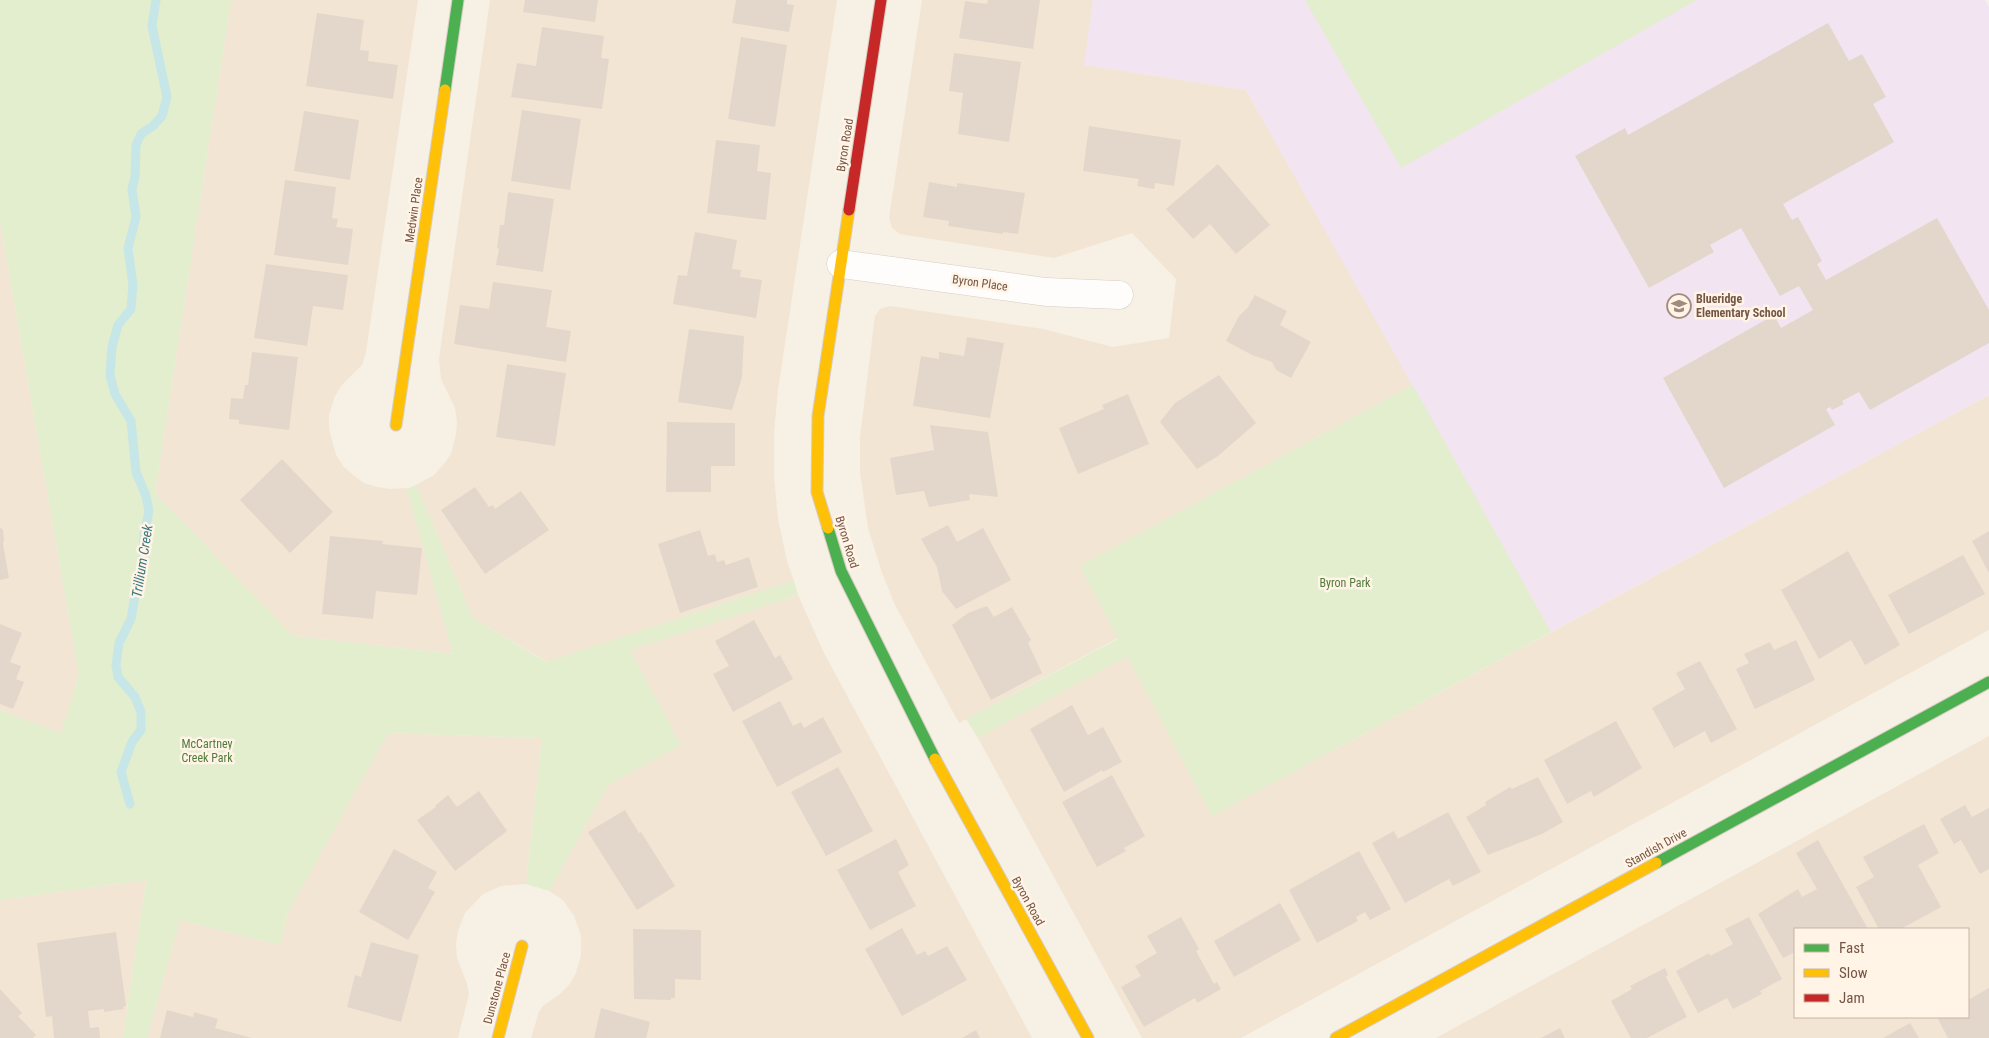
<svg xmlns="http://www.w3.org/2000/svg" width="1989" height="1038" font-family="'Roboto Condensed',sans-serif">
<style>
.residential{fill:#f3e5d4;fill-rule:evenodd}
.education{fill:#f2e4f1}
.green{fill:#e2eece}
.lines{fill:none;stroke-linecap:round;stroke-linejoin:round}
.stream{stroke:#c7e6e7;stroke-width:9}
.building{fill:#e3d7cc}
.street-casing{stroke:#d8cdc4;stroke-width:29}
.fast-casing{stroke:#d7ccc2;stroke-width:13}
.slow-casing{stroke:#d7ccc2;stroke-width:13}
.jam-casing{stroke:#d7ccc2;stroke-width:13}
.street{stroke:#fefdfb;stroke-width:28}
.fast{stroke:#4caf50;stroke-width:11}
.slow{stroke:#ffc107;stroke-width:11}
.jam{stroke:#c62828;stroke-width:11}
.labels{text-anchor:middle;stroke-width:5;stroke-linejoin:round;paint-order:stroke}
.street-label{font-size:12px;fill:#755545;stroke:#fff4e6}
.poi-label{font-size:12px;font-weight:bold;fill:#755545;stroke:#fff4e6;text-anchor:start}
.park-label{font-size:12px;fill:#507c3c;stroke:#fff4e6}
.water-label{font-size:14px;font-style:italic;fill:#3b7983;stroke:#fff4e6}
</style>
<rect width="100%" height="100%" fill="#f7f0e5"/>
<g class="residential">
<path d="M231,0H418L366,352L362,365L342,385L335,396L329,415V429L336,455L343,466L353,475L364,483L377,487L390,489L407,488L453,654L293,636L155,493Z"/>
<path d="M490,0H837L778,390L774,433V476L778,519L787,561L794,581L547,662L473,618L416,485L434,475L443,465L451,454L456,434L457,421L455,408L441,379L439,359Z"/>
<path d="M922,0H1093L1085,65L1246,90L1413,385L1080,566L1118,638L959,723L895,605L882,573L868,528L860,472V437L875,316L880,309L890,306L1043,329L1113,347L1169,338L1176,279L1132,233L1054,258L900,234L892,228L889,218Z"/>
<path d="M0,221L79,675L61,733L0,710Z"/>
<path d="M1989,395V630L1241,1038H1142L978,738L1127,656L1212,816Z"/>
<path d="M798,595L823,651L1032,1038H531L539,1012L543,1006L560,994L569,985L576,973L581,955V935L574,916L563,900L549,891L608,785L681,745L630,650Z"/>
<path d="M388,733L542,738L526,884L501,886L483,894L465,913L458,931L456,944L457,958L467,984L469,994L458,1038H147L180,920L280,945L288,912Z"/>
<path d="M1989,736V1038H1436ZM1795,929H1968V1017H1795Z"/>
<path d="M146,880L123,1038H0V900Z"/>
</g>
<path class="education" d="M1093,0H1985L1989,7V395L1551,632L1246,90L1084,65Z"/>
<g class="green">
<path d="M0,0H231L155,493L293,636L453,654L407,489L416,485L473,618L546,662L792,581H794L798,595L630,650L681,745L608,785L549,891L526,884L542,738L388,733L288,912L280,945L180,920L147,1038H123L146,880L0,900V710L61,733L79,675L0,221Z"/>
<path d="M1305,0H1697L1401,168Z"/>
<path d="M1413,385L1551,632L1212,816L1127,656L978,738L966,719L1118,639L1080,566Z"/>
</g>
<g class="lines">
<path class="stream" d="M130,804L121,772L132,742L141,730V712L135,697L118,677L116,665L119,643L131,619L135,596L142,573L144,535L149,511L146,496L136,472L131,421L115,394L110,375L112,347L118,325L131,309L133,285L128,248L136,217L132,189L135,177L136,145L141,134L153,126L162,116L167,97L152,26L156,0"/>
</g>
<g class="building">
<path d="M525,0H598L595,22L523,12Z"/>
<path d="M736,0H787V4L794,5L789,32L732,23Z"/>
<path d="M988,0H1040L1033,49L959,38L965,1L987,4Z"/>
<path d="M317,13L364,20L360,50L369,51L368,61L398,65L393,99L306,86Z"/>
<path d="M1828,23L1849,61L1862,54L1886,97L1873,104L1894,142L1783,204L1792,220L1798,217L1822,261L1817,264L1826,280L1937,218L1989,310V343L1870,410L1859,392L1842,401L1844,404L1832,410L1830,407L1826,409L1835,425L1724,488L1663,378L1774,315L1781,328L1813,310L1799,286L1780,296L1741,228L1710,245L1714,252L1649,288L1575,156L1625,128L1628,135Z"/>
<path d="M542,27L604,36L601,58L609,59L602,109L511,97L517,63L536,66Z"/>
<path d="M741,37L787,45L775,127L728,119Z"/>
<path d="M954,53L1021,62L1009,142L958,134L963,93L949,91Z"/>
<path d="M522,110L581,119L570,190L511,181Z"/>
<path d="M304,111L359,120L350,180L294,171Z"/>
<path d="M1089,126L1181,140L1174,186L1155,183L1154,189L1137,186L1139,179L1083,171Z"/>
<path d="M716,140L760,145L757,171L771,173L766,220L707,213Z"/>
<path d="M1218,164L1270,225L1236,254L1210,224L1193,239L1166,209Z"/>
<path d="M285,180L336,187L332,218L338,219L336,227L353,229L348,265L274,255Z"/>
<path d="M929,182L957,187V183L1025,193L1018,234L1003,232V234L948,226L949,221L923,217Z"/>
<path d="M508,192L554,199L543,272L496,265L499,249L497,248L500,225H504Z"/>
<path d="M695,232L737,240L732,269L741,270L740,277L762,280L756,318L673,304L678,275L687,276Z"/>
<path d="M266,264L348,275L343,310L313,306L307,346L254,338Z"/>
<path d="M493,282L552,290L546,327L571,331L566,362L454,344L460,305L489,309Z"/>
<path d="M1255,295L1287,311L1280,325L1311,342L1291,378L1276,370L1272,362L1252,355L1226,341L1239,316L1248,307Z"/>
<path d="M689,329L744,336L742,377L732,410L678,402Z"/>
<path d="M967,337L1004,343L990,418L913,406L921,356L939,359V352L964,356Z"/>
<path d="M252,352L298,357L289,430L239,424V420L229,419L231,398L243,399L245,385H248Z"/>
<path d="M507,364L566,373L555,446L496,437Z"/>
<path d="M1219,375L1256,423L1218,456L1197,469L1160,422L1175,403Z"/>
<path d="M1128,394L1149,444L1078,474L1059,428L1104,409L1102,405Z"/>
<path d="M667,422L735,423V466H711V492H666Z"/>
<path d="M930,425L988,432L998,497L969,494L970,500L929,507L924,491L896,495L890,458L934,450Z"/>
<path d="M282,459L333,512L290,553L240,500Z"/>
<path d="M475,487L489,507L493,505L495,509L521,491L549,530L485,574L441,510Z"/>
<path d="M948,525L957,542L983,528L1011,580L956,609L942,591L937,567L921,539Z"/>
<path d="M0,527L3,530L4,540L3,544L9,578L0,580Z"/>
<path d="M700,530L708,556L715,554L717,562L724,560L726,565L749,557L758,587L680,613L658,544Z"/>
<path d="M1989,531V573L1972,541Z"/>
<path d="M330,536L383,541L382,544L422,548L417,595L376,591L373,619L322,614Z"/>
<path d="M1848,551L1900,645L1865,665L1851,640L1819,659L1781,590Z"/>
<path d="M1963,555L1985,594L1909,634L1888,595Z"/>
<path d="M987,606L994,617L1012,607L1031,640L1028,643L1042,673L991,700L952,625L968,613Z"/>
<path d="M754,620L775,658L780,655L793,679L733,712L713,674L729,666L715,641Z"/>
<path d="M0,624L22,633L10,662L21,666L16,679L24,682L13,709L0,704Z"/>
<path d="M1796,640L1815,680L1755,709L1736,669L1749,663L1744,654L1770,642L1774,650Z"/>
<path d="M1700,661L1737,729L1711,743L1705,731L1674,748L1652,708L1685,689L1676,673Z"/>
<path d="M780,701L793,726L801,722L804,728L823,717L842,752L777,787L742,721Z"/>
<path d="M1072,705L1088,735L1103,727L1122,762L1103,772L1102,770L1064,792L1030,729Z"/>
<path d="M1616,721L1642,768L1594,797L1591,791L1567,804L1544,760Z"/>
<path d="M838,767L873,831L826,856L791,792Z"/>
<path d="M1112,775L1145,836L1124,848L1126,851L1097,867L1062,802Z"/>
<path d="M1538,777L1563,822L1542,834L1488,855L1466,817L1486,805L1485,802L1510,787L1512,789Z"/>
<path d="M479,791L507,831L455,871L417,820L436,807L435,806L448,795L457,807Z"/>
<path d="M1965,805L1972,817L1989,808V869L1980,874L1961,840L1954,844L1940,819Z"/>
<path d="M625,810L639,833L641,832L675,886L637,910L588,832Z"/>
<path d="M1448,812L1481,872L1453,886L1449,879L1405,903L1372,843L1394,831L1398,839Z"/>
<path d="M1924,824L1939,853L1918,865L1941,907L1901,929H1879L1856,887L1874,877L1863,857Z"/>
<path d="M896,839L909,865L898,872L916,906L870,930L837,870Z"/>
<path d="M1818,840L1868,929H1795V952L1783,958L1758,914L1798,889L1802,897L1817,889L1796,853Z"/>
<path d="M394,849L437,872L428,888L435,892L408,940L359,912Z"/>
<path d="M1359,851L1391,909L1370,920L1365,912L1356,917L1358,921L1317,943L1289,890Z"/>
<path d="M1280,903L1301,940L1234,977L1214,941Z"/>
<path d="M1181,917L1199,949L1196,951L1214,984L1217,982L1221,989L1197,1003L1195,998L1144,1027L1121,987L1141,976L1135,966L1157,953L1147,936Z"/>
<path d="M1749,917L1782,979L1760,991L1762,994L1733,1009L1727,998L1698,1013L1676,971L1709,953L1710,956L1733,944L1725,929Z"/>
<path d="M902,928L917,955L925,951L928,956L947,946L967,980L902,1016L865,949Z"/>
<path d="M633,929L701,930V980L675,979V998H671V1000L634,999Z"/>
<path d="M116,932L126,1006L123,1007L124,1009L104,1012V1009L88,1011L90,1028L99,1027L100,1038H54L52,1016L46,1017L37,943Z"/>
<path d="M371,942L419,955L401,1022L347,1007L355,975L361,977Z"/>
<path d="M1665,968L1668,975L1666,977L1687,1017L1647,1038H1631L1611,1001L1632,989L1630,986Z"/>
<path d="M1989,988V1038H1948L1937,1017H1968V1000Z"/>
<path d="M0,989L22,1013L18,1016L36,1035L33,1038H0Z"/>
<path d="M601,1008L650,1022L646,1038H594Z"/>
<path d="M167,1010L193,1017L194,1012L218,1019L215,1028L252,1038H160Z"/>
<path d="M1910,1023L1919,1038H1883Z"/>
<path d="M1560,1028L1565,1038H1541Z"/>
<path d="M976,1030L980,1038H962Z"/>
</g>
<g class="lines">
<g class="street-casing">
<path id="street" d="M841,264L1046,292L1119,295"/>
</g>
<g class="fast-casing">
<g id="fast">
<path d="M445,90L458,0"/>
<path d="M828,528L841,571L935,759"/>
<path d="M1656,863L1989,682"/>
</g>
</g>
<g class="slow-casing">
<g id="slow">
<path d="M396,425L445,90"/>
<path d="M828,528L817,492L818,416L849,210"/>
<path d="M935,759L1088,1038"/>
<path d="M498,1038L522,946"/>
<path d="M1336,1038L1656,863"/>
</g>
</g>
<g class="jam-casing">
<path id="jam" d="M849,210L881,0"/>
</g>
<use href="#street" class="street"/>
<use href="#fast" class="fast"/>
<use href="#slow" class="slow"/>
<use href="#jam" class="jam"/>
</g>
<defs>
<g id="school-ring" transform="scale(1.25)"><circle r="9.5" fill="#fff4e6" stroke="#a28b7d" stroke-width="1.5"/><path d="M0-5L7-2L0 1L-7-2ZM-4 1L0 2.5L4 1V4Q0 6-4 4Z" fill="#a28b7d"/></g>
</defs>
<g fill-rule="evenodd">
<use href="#school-ring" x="1679" y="306"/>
</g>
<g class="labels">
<g class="street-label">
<text transform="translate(845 145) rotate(-81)" y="4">Byron Road</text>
<text transform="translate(414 210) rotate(-82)" y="4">Medwin Place</text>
<text transform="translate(980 283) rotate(8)" y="4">Byron Place</text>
<text transform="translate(847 542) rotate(73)" y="4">Byron Road</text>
<text transform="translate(1656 848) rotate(-29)" y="4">Standish Drive</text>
<text transform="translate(1028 901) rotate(61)" y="4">Byron Road</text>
<text transform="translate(497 988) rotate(-75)" y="4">Dunstone Place</text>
</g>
<g class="poi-label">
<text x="1696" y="303">Blueridge<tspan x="1696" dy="14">Elementary School</tspan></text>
</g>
<g class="park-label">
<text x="1345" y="587">Byron Park</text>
<text x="207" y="748">McCartney<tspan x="207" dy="14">Creek Park</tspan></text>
</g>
<g class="water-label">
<text transform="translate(142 561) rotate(-81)" y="5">Trillium Creek</text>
</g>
</g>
<rect x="1794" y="928" width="175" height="90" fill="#fff4e6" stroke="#c8b4a6"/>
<rect x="1804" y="944" width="25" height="8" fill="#4caf50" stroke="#c8b4a6"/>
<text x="1839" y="953" font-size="15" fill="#755545">Fast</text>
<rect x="1804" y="969" width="25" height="8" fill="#ffc107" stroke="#c8b4a6"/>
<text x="1839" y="978" font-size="15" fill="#755545">Slow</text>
<rect x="1804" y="994" width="25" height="8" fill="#c62828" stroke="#c8b4a6"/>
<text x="1839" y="1003" font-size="15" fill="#755545">Jam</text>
</svg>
